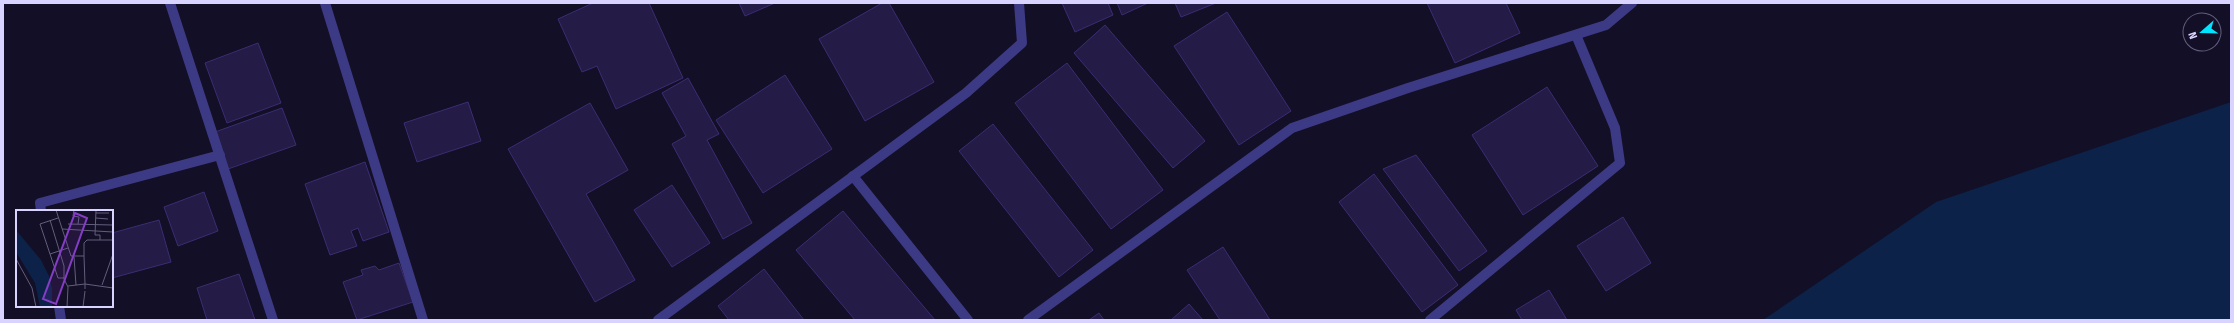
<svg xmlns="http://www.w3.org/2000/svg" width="2234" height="323" font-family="'Fira Sans Condensed',sans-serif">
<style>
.water{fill:#0c2248}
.building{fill:#241b47;stroke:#3b2d73}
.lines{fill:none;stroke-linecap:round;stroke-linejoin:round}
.minor{stroke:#3d3a85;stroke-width:10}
.inset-road{fill:none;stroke:#625e7d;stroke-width:1}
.view{fill:#843dc5;fill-opacity:0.15;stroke:#843dc5;stroke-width:2}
.inset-edge{fill:none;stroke:#d9d4ff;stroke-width:2}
</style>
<rect width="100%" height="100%" fill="#130f26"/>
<path class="water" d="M2231,102V320H1763L1936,202Z"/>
<g class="building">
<path d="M593,3H649L683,78L616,109L597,66L582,72L558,19Z"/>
<path d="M739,3H775L745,16Z"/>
<path d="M882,3H889L934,82L865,121L819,39Z"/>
<path d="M1062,3H1108L1113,15L1075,32Z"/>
<path d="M1117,3H1148L1122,15Z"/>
<path d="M1175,3H1216L1181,17Z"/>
<path d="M1427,3H1506L1520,33L1455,63Z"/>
<path d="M1227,12L1291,111L1239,145L1174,46Z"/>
<path d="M1105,25L1205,141L1173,168L1074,53Z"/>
<path d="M258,43L281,103L227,123L205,63Z"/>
<path d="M1067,63L1163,190L1111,229L1015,103Z"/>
<path d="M785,75L832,149L763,193L716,120Z"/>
<path d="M688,78L719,134L707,140L752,223L723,239L672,144L686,136L662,93Z"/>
<path d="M1547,87L1598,166L1523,215L1472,135Z"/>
<path d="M468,102L481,141L417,162L404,123Z"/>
<path d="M590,103L628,170L586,194L635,280L595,302L508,149Z"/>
<path d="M282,108L296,145L228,169L215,132Z"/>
<path d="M993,124L1093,250L1059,277L959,151Z"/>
<path d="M1416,155L1487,251L1459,271L1383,169Z"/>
<path d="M365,162L389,232L363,241L358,228L351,231L357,246L330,255L305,184Z"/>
<path d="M1374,174L1458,285L1422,312L1339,202Z"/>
<path d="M672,185L710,243L672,267L634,210Z"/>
<path d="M204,192L218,231L178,246L164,207Z"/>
<path d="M843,211L935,320H855L796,250Z"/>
<path d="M1623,217L1651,263L1606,291L1577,246Z"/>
<path d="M159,220L171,262L112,278V233Z"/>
<path d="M1223,247L1270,320H1220L1187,270Z"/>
<path d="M399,263L413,302L357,320L343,282L363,275L361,270L375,266L379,270Z"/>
<path d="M764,269L804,320H729L718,306Z"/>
<path d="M239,274L255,320H207L197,288Z"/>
<path d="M1549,290L1567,320H1522L1516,310Z"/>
<path d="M1189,304L1203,320H1171Z"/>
<path d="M1099,313L1104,320H1089Z"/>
</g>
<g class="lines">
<g class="minor">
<path d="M170,3L273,320"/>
<path d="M325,3L423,320"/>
<path d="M853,176L968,320"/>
<path d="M41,211L40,203L220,155"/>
<path d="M59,306L61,320"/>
<path d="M658,320L966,93L1022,43L1019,3"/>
<path d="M1028,320L1292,128L1408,88L1606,25L1632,3"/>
<path d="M1430,320L1620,163L1615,128L1576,35"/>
</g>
</g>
<g transform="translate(16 210)">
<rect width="97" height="97" fill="#130f26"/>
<path d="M0,20L25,50L33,66L36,79V97H24L19,73L0,42Z" fill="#0c2248"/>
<path class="inset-road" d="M40,0L55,46H68L69,74L52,76M58,0L57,6L63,7L62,14M80,0L79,25H84V30M80,3H93M42,8L24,14L42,68H48M80,8L92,9M34,10L48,56V69L52,77L51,97M52,14L97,15M46,19L97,22M34,44L52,38M68,46V33L71,30H97M58,47L60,75M0,49L16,78L20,97M86,75L97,44M69,79V74L97,78M67,97L69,81"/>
<path class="view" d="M59,3L71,8L40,94L27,89Z"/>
<rect width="97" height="97" class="inset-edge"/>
</g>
<rect width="2234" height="323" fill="none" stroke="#d9d4ff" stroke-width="8"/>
<g transform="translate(2202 32) rotate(250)"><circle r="19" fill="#130f26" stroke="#625e7d"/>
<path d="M0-3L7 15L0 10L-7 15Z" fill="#00e5ff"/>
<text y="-6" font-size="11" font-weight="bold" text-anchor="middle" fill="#d9d4ff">N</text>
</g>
</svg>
